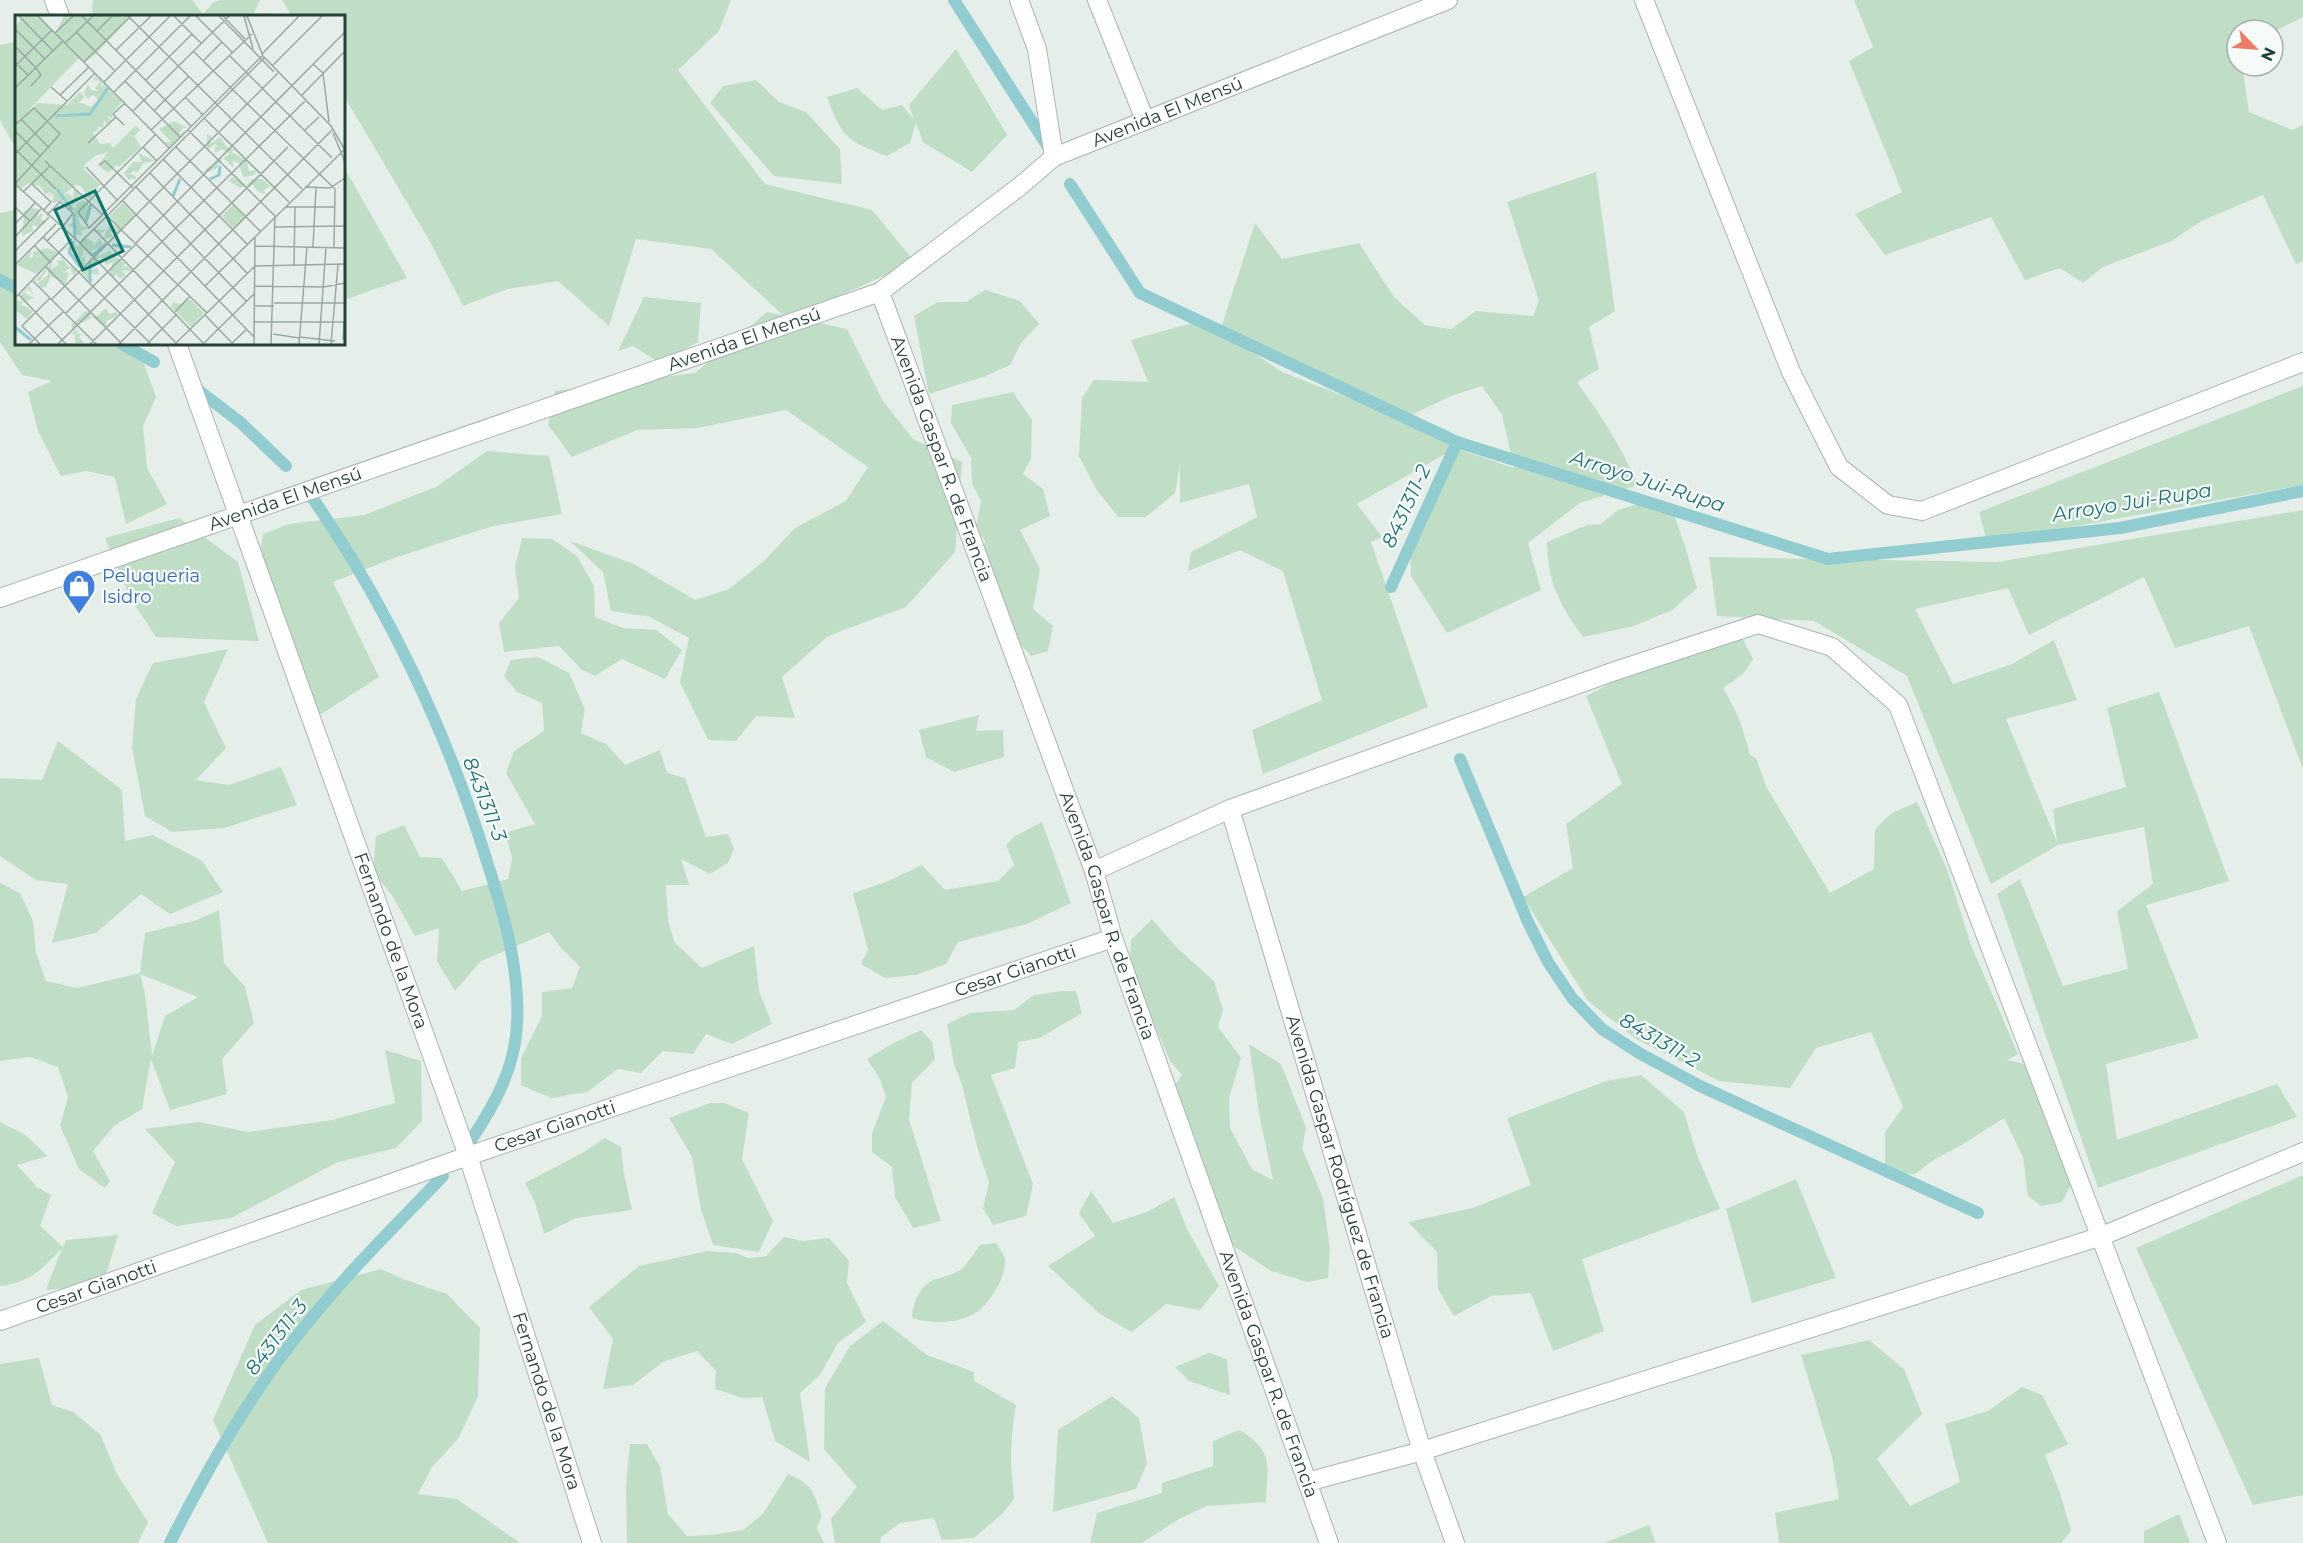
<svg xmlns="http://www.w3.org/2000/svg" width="2303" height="1543" font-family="Montserrat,sans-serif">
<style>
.green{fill:#c0dec6;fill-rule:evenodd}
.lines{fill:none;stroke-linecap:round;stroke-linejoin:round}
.stream{stroke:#91ccd0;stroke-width:12}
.minor-casing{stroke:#a8b6b1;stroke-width:20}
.minor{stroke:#fff;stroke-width:18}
.labels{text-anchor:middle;stroke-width:4.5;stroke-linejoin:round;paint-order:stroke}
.street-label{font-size:18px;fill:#254037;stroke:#f7fbf8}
.shop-label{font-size:18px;fill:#366cbe;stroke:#f7fbf8;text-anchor:start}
.water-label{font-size:20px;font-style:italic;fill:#21747b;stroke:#f7fbf8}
.inset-river{fill:none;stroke:#91ccd0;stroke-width:3}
.inset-road{fill:none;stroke:#99a8a2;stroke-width:1.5}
.view{fill:#0f766e;fill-opacity:0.15;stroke:#0f766e;stroke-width:3}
.inset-edge{fill:none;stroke:#254037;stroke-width:3}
</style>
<rect width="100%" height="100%" fill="#e6eeea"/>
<g class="green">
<path d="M93,0H192L203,14L214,2L221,0H260L253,15L268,13L284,16H92Z"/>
<path d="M282,0H731L719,31L678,70L765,184L872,210L915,262L792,317L847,329L883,401L913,439L962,462L955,552L906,607L828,636L782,677L795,718L756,716L736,741L708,740L680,682L689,638L650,617L611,611L603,572L570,541L634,564L695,600L729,589L763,562L795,528L846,501L868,467L786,410L697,428L637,430L572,457L548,425L555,391L695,373L767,312L783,315L711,249L636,239L609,326L558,281L508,289L463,306L428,238L344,96V16H292Z"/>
<path d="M1854,0H2303V17L2273,32L2237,30V66H2242L2249,112L2292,130L2303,125V261L2296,264L2263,195L2201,221L2172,241L2103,267L2083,283L2060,268L2025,280L1991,217L1885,255L1855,214L1902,192L1849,61L1873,47Z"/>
<path d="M16,42V149L0,120V45Z"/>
<path d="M956,49L1007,135L972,172L923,142L916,123L910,143L887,156C846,140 843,139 827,97L857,88L882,110L902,105L914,120L909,105Z"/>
<path d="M756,80L779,102L806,112L840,149L842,184L774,176L710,103L723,86Z"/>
<path d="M344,167L407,278L344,300Z"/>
<path d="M1596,172L1615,311L1589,327L1599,369L1577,382C1601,416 1622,447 1638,485L1580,503L1528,543L1541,590L1447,633L1411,576L1410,542L1454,449L1357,504L1382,537L1371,542L1428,707L1263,774L1252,730L1322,700L1283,571L1240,550L1188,571L1191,552L1257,517L1249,484L1180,503V464L1175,493L1146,517H1118L1096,489L1079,456L1082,398L1094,380L1148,382L1131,340L1199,321L1220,331L1255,223L1282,259L1359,243L1394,297L1425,325L1451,329L1476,311L1533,316L1539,301L1507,202ZM1225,334L1344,389L1354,400L1282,372ZM1482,386L1502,415L1514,468L1455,448L1407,425L1409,416L1451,396Z"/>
<path d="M16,210V344H137L156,397L143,426L147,468L167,504L126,524L115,477L86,471L61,476L38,431L28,392L52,381L22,375L0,342V213Z"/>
<path d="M985,290L1020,301L1039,324L1021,343L1010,365L986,376L929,394L914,316L938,302H966Z"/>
<path d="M644,297L701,303L698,342L660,363L633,346L618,351Z"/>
<path d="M2303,386V485L1987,542L1979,512Z"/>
<path d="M1013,392L1032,420L1031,458L1023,474L1043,489L1050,516L1020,530L1040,569L1033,609L1053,626L1048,651L1031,656L1010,633L993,608L999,588L983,572L978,562L985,541L976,527L981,501L972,483L971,458L951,423L952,405Z"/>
<path d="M487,451L549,456L562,514L493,526L394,558L333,582L379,677L315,718L259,562L263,534L289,524L364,515L436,487Z"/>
<path d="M1648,501L1671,506L1685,546L1697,588L1672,610L1634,626L1583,637C1559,603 1548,584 1547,542L1587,525L1601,524L1618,510Z"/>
<path d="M2303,510V769L2249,626L2175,648L2144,577L2029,635L2008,588L1915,609L1953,684L2012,664L2054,640L2077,700L2006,719L2057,842L2053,809L2126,787L2107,708L2159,692L2229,881L2146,905L2199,1038L2106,1064L2117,1140L2277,1084L2297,1117L2098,1188L1997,894L2020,879L2063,986L2128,969L2117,911L2153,884L2144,827L2058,845L1991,884L1907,676L1814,621L1717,616L1709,557L1997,562Z"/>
<path d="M179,518L238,562L259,641L156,637L131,599L105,538Z"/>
<path d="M522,538L552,539L577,556L594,586L595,617L623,628L656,630L682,650L665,679L622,659L595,676L582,670L559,646L504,652L499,623L519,598L515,567Z"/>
<path d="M1738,630L1753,659L1743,674L1723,688C1737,710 1744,731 1750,755L1756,758L1767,788L1830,893L1874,869L1875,829L1892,813L1917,802L1947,869L1971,945L2018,1054L2007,1060L2037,1067L2051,1125L2071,1185L2062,1202L2041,1206L2028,1196L2023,1157L2004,1118L1960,1146L1935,1159L1915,1174L1885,1173V1132L1903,1107L1871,1032L1816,1048L1790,1088L1719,1081L1636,1039L1588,1001L1523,897L1573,868L1566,824L1622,784L1586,696L1674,651Z"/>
<path d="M228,649L204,702L226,748L196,780L229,785L281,767L297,805L224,828L172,832L145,816L132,747L136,699L153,663Z"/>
<path d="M538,657L569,673L585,710L581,733L606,744L625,765L660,750L667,773L685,778L706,837L728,834L734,849L728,863L710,874L681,859L689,885H666L668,921L675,943L702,968L754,946L759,991L772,1024L732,1044L706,1034L693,1054L663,1051L641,1073L618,1069L587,1092L551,1098L521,1085V1058L542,1016V992L572,988L580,967L561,948L549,932L481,961L455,991L437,961L439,928L415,936L393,897L373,871L376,836L404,825L420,857L442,858L462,891L508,879L512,858L505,833L535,824L506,773L514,751L544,731L542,703L517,692L504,676L511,660Z"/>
<path d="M979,715L976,731L1003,730L1004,757L954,772L926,757L919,730Z"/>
<path d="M58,741L122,790L125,841L153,835L202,861L223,892L170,914L141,894L96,933L52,943L68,884L36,880L0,856V778L42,780Z"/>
<path d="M1042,822L1071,903L1027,924L958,942L946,964L916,975L885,978L861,964L868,950L853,893L886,882L922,865L945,890L998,881L1014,865L1006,845L1015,836Z"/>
<path d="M0,883L20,893L33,921L36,953L46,981L77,988L140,973L145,933L197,920L219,910L224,963L245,987L254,1023L222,1059L227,1094L170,1110L151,1059L142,1109L114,1126L93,1151L110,1181L105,1188L79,1169L60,1126L68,1097L58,1067L30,1057L0,1061ZM140,974L198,997L165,1016L152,1056L145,994Z"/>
<path d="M1152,919L1175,946L1214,981L1223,1010L1218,1027L1241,1058L1229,1098L1230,1128L1252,1169L1273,1180L1260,1119L1249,1044L1281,1064L1306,1128L1302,1148L1323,1198L1330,1249L1328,1278L1307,1282L1271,1271L1235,1247L1219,1229L1168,1095L1182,1075L1170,1061L1130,966L1131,940Z"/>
<path d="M1061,991H1076L1082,1013L1040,1038L1018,1042L1015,1068L991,1075L1033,1184L1026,1216L993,1225L983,1208L989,1182L978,1150L962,1085L954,1064L947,1024L970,1013L1014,1010L1034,995Z"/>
<path d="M921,1030L932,1042L935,1059L912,1083L909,1120L941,1221L913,1228L895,1197L892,1167L872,1152V1133L886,1097L880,1079L867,1059L890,1045Z"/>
<path d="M385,1050L421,1061L422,1121L396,1148L338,1162L231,1218L176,1226L152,1213L175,1162L145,1129L199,1122L248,1132L332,1120L395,1103Z"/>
<path d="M1641,1075L1684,1112L1697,1155L1720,1209L1582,1259L1604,1331L1553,1351L1531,1293L1491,1296L1454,1316L1438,1289L1437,1252L1408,1222L1473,1208L1531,1185L1507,1118L1606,1081Z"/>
<path d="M710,1103H724L749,1113L742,1159L773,1221L759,1252L713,1245L701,1210L692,1157L669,1118Z"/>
<path d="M0,1122L24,1134L48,1156L17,1165L37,1187L51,1195L40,1226L63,1247L66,1240L118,1235L103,1285L46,1290L62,1248C44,1268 29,1283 0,1286Z"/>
<path d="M605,1138L621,1147L624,1174L632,1210L576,1218L544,1234L535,1202L525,1183L584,1152Z"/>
<path d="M2303,1175V1495L2253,1505L2136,1248Z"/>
<path d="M1796,1179L1836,1278L1752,1303L1726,1209Z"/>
<path d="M1091,1191L1113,1223L1147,1212L1174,1197L1188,1231L1219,1286L1200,1310L1166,1304L1132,1332L1100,1314L1048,1266L1095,1236L1079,1213Z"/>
<path d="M784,1237L802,1241L829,1238L849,1261L847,1283L866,1322L838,1343L820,1375L800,1393L810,1462L775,1441L762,1397L743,1398L715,1389L716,1371L697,1351L663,1362L633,1385L603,1389L613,1339L589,1307L639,1266L708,1251L736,1253L748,1258L766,1256Z"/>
<path d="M996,1243C999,1248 1004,1254 1005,1259C1007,1276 990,1303 977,1312C959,1324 932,1324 912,1318C913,1303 919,1285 936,1279C944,1277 951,1275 959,1271C967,1265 974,1253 980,1245Z"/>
<path d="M381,1269L403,1279L447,1294L480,1328L478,1397L458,1439L432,1467L418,1494L457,1499L520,1543H268L213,1420L255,1325L301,1290Z"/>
<path d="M883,1321L927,1355L974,1372V1381L1016,1405C1010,1437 1010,1467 1014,1499L1002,1514L974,1538L942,1540L934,1518L900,1523L881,1537L880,1543H835L831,1519L857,1487L824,1449L825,1388L850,1346Z"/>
<path d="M1869,1340L1904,1369L1922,1414L1877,1459L1910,1506L1960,1482L1945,1424L1988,1411L2022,1387L2042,1395L2068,1444L2045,1455L2060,1493L2071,1531L2061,1543H1779L1775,1513L1839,1499L1832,1457L1801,1355Z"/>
<path d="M1209,1353L1227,1359L1230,1395L1189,1381L1175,1367Z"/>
<path d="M39,1358L52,1405L73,1412L100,1434L117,1474L148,1522L138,1543H0V1364Z"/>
<path d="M1112,1396L1139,1418L1147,1463L1136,1489L1053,1512L1058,1430Z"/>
<path d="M1239,1430C1275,1451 1267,1465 1266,1502L1207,1506L1179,1519L1142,1543H1090L1097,1513L1162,1493V1483L1213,1466V1441Z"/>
<path d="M630,1444H647L660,1467L668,1514L687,1536L711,1535L743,1530L763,1514L788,1474C813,1485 813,1491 822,1516L817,1528L824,1543H627L626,1486Z"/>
<path d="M2179,1514L2190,1543H2144V1531Z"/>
<path d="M1649,1525L1656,1543H1604Z"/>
</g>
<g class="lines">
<g class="stream">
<path d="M954,0L1050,150"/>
<path d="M1070,184L1140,293L1457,442L1828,559L2120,528L2303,491"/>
<path d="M0,280L16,288"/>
<path d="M122,344L154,362"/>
<path d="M198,390L240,422L286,466"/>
<path d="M309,493C388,606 449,736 489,868C505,918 520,971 517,1024C515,1068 495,1104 471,1140"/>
<path d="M1391,587L1457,442"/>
<path d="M1460,759L1528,922L1548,962L1572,998L1602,1029L1639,1053L1700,1086L1978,1213"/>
<path d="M170,1543C209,1465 254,1387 310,1320C351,1269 398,1223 443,1176"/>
</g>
<g class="minor-casing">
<g id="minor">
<path d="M54,0L60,16"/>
<path d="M1019,0L1037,49L1054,157"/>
<path d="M1097,0L1145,120"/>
<path d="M1644,0L1791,372L1839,467L1888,505L1922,511L2303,362"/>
<path id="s1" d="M880,292L1094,871L1113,938L1329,1543"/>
<path id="s2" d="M177,344L468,1156L592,1543"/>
<path id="s3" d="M0,598L880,292L1019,187L1054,157L1448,0"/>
<path id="s4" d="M1230,809L1422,1451L1455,1543"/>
<path d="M1094,871L1230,809L1615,671L1758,624L1832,647L1898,705L2217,1543"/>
<path id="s5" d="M0,1321L468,1156L1113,938"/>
<path d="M1307,1482L1422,1451L2102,1236L2303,1152"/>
</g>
</g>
<use href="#minor" class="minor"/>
</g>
<defs>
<g id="shop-pin" transform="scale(1.725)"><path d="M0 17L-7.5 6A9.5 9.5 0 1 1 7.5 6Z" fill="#3f7fe0" stroke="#f7fbf8"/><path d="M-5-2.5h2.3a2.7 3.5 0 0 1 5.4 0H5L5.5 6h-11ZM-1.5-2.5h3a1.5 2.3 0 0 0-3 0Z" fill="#fff"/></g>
</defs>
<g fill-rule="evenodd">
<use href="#shop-pin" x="79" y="586"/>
</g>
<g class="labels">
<g class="street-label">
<text dy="6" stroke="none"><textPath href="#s3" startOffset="1274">Avenida El Mensú</textPath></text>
<text dy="6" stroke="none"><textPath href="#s3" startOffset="788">Avenida El Mensú</textPath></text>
<text dy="6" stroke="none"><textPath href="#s1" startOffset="178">Avenida Gaspar R. de Francia</textPath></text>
<text dy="6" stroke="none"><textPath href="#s3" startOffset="302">Avenida El Mensú</textPath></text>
<text dy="6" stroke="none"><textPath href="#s1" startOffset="664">Avenida Gaspar R. de Francia</textPath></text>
<text dy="6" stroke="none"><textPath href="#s2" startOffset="634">Fernando de la Mora</textPath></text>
<text dy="6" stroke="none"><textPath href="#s5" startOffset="1074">Cesar Gianotti</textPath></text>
<text dy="6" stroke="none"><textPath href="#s5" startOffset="588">Cesar Gianotti</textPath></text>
<text dy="6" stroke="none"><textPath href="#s4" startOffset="384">Avenida Gaspar Rodríguez de Francia</textPath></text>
<text dy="6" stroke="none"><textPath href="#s5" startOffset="102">Cesar Gianotti</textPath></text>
<text dy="6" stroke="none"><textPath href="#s1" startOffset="1150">Avenida Gaspar R. de Francia</textPath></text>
<text dy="6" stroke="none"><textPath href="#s2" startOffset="1120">Fernando de la Mora</textPath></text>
</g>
<g class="shop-label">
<text x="102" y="582">Peluqueria<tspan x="102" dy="21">Isidro</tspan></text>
</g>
<g class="water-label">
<text transform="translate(1648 481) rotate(18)" y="7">Arroyo Jui-Rupa</text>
<text transform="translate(2132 502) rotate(-9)" y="7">Arroyo Jui-Rupa</text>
<text transform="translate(1406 506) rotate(-65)" y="7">8431311-2</text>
<text transform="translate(485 799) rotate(69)" y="7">8431311-3</text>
<text transform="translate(1660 1040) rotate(30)" y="7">8431311-2</text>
<text transform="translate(276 1337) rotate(-53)" y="7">8431311-3</text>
</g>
</g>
<g transform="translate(15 15)">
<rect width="330" height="330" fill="#e6eeea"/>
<path d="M9,1H23L40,18L49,1H116L81,39L69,47L64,43L12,97L23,88L52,90L65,77L70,82L64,87L76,92L83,84L78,80L73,84L69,78L73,69L76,75L83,76L80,73L85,67L81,64L76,68L81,61L87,67L86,72L89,69L107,87L97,98L98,104L92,101L96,106L92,109L89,105L88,113L82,111L84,114L78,118L85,129L95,128L98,133L121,110L125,115L119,121L126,132L104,152L102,150L93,158L83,150L93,137L80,141L70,149L69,154L85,169L74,184L66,171L60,170L47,181L53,178L58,183L59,173L65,179L57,192L62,193L60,190L68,185L75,191L73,204L63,203L66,211L73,213L66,216L67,221L58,219L59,213L53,211L62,204L58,196L47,187L37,188L39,179L33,181L37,177L30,179L25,171L14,168L6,174L0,167V11ZM159,106L173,113H168L163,120L171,115L155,132L149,127H156L144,114ZM192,119L197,122L195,129L205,122L211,131L219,135L216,137L232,146L234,156L241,155L240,160L228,162L224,148L218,145V152L208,143L201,154L189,158L192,153L215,139L207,134L200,138V131L204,132L200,129L192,135ZM123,138L140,146L128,148L123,157L118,156L115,159L121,161V163L118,167L120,163L114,165L109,158L118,147H127ZM219,159L231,171L237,164H247L255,171L248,176L252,180L242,176L237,169L225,173L214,166L217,162L224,166ZM108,188L120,200L101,220L96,216L97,222L89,224L91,215L85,219L81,215H92L95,210L105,213L94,201ZM218,190L230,202L218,213L207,201ZM16,193L24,194L23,201L28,198L26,204L32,207L24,212L17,210L18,216L7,221L9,197ZM69,221L78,227L79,231L85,222L88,231L76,236L84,241L94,236L92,230L96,238L110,248L108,253L112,251L117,256L106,255L111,260L105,264L100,258V263L94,260L98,247L91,250L87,242L83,243L77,254L83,253L84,260L75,258L74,265L80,264L76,266L79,270L75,267L66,257H71L69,254L79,244L69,235L66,245L70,241V249L64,255L66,252L55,239L57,235L51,234L55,230L61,236L57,229L63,231ZM32,233L44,238L22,259L2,250L17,235L14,243L18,242V237ZM46,241L53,251L62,255L59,261L55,253L49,257L54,258L50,270L36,261L31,272L26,273L23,268L33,260V254L24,266H20L37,247L36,254L44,249L41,245L47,246ZM15,271L18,279L13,274L9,278L19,283L5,289L18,296L12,304L0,295V285L9,287L5,280ZM175,284L189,298L176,312L156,292L158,287L165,289ZM91,293L94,299L102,297V301L92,306L91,311L77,302L61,311L59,316L64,314L61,318L67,319L64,322L69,328H60V319L54,320L59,317L56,310L71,296L76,297L75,302L82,301Z" fill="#c0dec6"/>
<path class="inset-river" d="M40,101L75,99L93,73M195,164L204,160L205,151M42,174L57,195M158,181L165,164M59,199L60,223M71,207L76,189M59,226L54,237L65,252M97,230L116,232M77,241L91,229M75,247V267M0,312L16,325"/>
<path class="inset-road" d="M4,1L38,36M23,1L155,134M67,1L176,111M113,1L287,174M159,1L186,28M181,1L217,37M204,1L259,57M208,1L230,24M229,1L238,34M232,1L248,41L316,111L330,135M0,14L30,44M82,16L97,1M61,17L100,56M40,18L58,1M50,28L78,1M0,31L21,53M101,35L136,1M178,36L320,174L319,232M247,39L284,1M214,40L317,143M188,46L207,27M0,47L13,60M69,47L116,1M298,49L308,58L314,107M258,50L307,1M0,51L37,15M131,65L177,19M110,66L165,122M89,67L155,1M16,71L26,60L21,53M36,72L52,86M0,73L48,26M99,77L175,1M45,80L74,52M287,80L330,36M170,82L188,100M118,96L214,1M139,96L174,61M189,103L274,187M6,104L34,133M0,110L19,93L45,119L0,169M109,110L98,99L110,88M136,115L237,19M173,115L260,201L256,329M290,115L304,102M0,116L26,142M318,118L330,147M73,128L101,102M128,132L142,146M161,132L245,216M0,134L41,174M0,139L80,58M148,144L232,229M30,146L88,200M84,150L90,146L118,173M71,152L103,186M135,158L232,258M0,169L65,228L162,329M17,169L36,187L28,196M120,171L232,287M290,172L315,173L330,163M8,177L35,151M107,185L239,322M0,192L15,206M270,192H320M32,200L45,187L58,198L46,214M92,201L192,298M0,209L20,188M260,212L330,211M74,213L247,41M74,213L63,197L141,119M79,214L189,329M0,222L26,194M28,222L136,329M32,226L45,213M65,228L249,43M120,229L330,17M19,230L36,248M240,231L330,233M298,232L301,173M0,236L34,202M0,250L41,209M240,251L330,249M279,251L280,192M31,252L107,329M18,266L81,329M190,271L329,135M240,271L309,272L330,268M4,280L51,329M0,283L57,224M36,285L263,58M259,288H330M240,291H259M160,297L174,282M50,299L121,229M190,300L218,329M239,307H330M258,319L284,323M285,322L320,326M328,325L329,307M161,328L240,251M189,328L239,279M217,328L231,315M14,329L48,297M25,329L7,311L35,283M43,329L290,86M75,329L273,132M104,329L317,115M132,329L162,299M239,329L240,222M284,329L292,232M304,329L311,232M316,329L323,250"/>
<path class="view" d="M80,176L108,236L68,255L40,195Z"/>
<rect width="330" height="330" class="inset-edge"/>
</g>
<g transform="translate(2255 48) rotate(115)"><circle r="28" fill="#f7fbf8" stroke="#a3b0ab" stroke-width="1.5"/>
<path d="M0-4.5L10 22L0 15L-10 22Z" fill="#ed7b66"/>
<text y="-9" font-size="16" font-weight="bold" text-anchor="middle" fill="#254037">N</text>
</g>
</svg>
